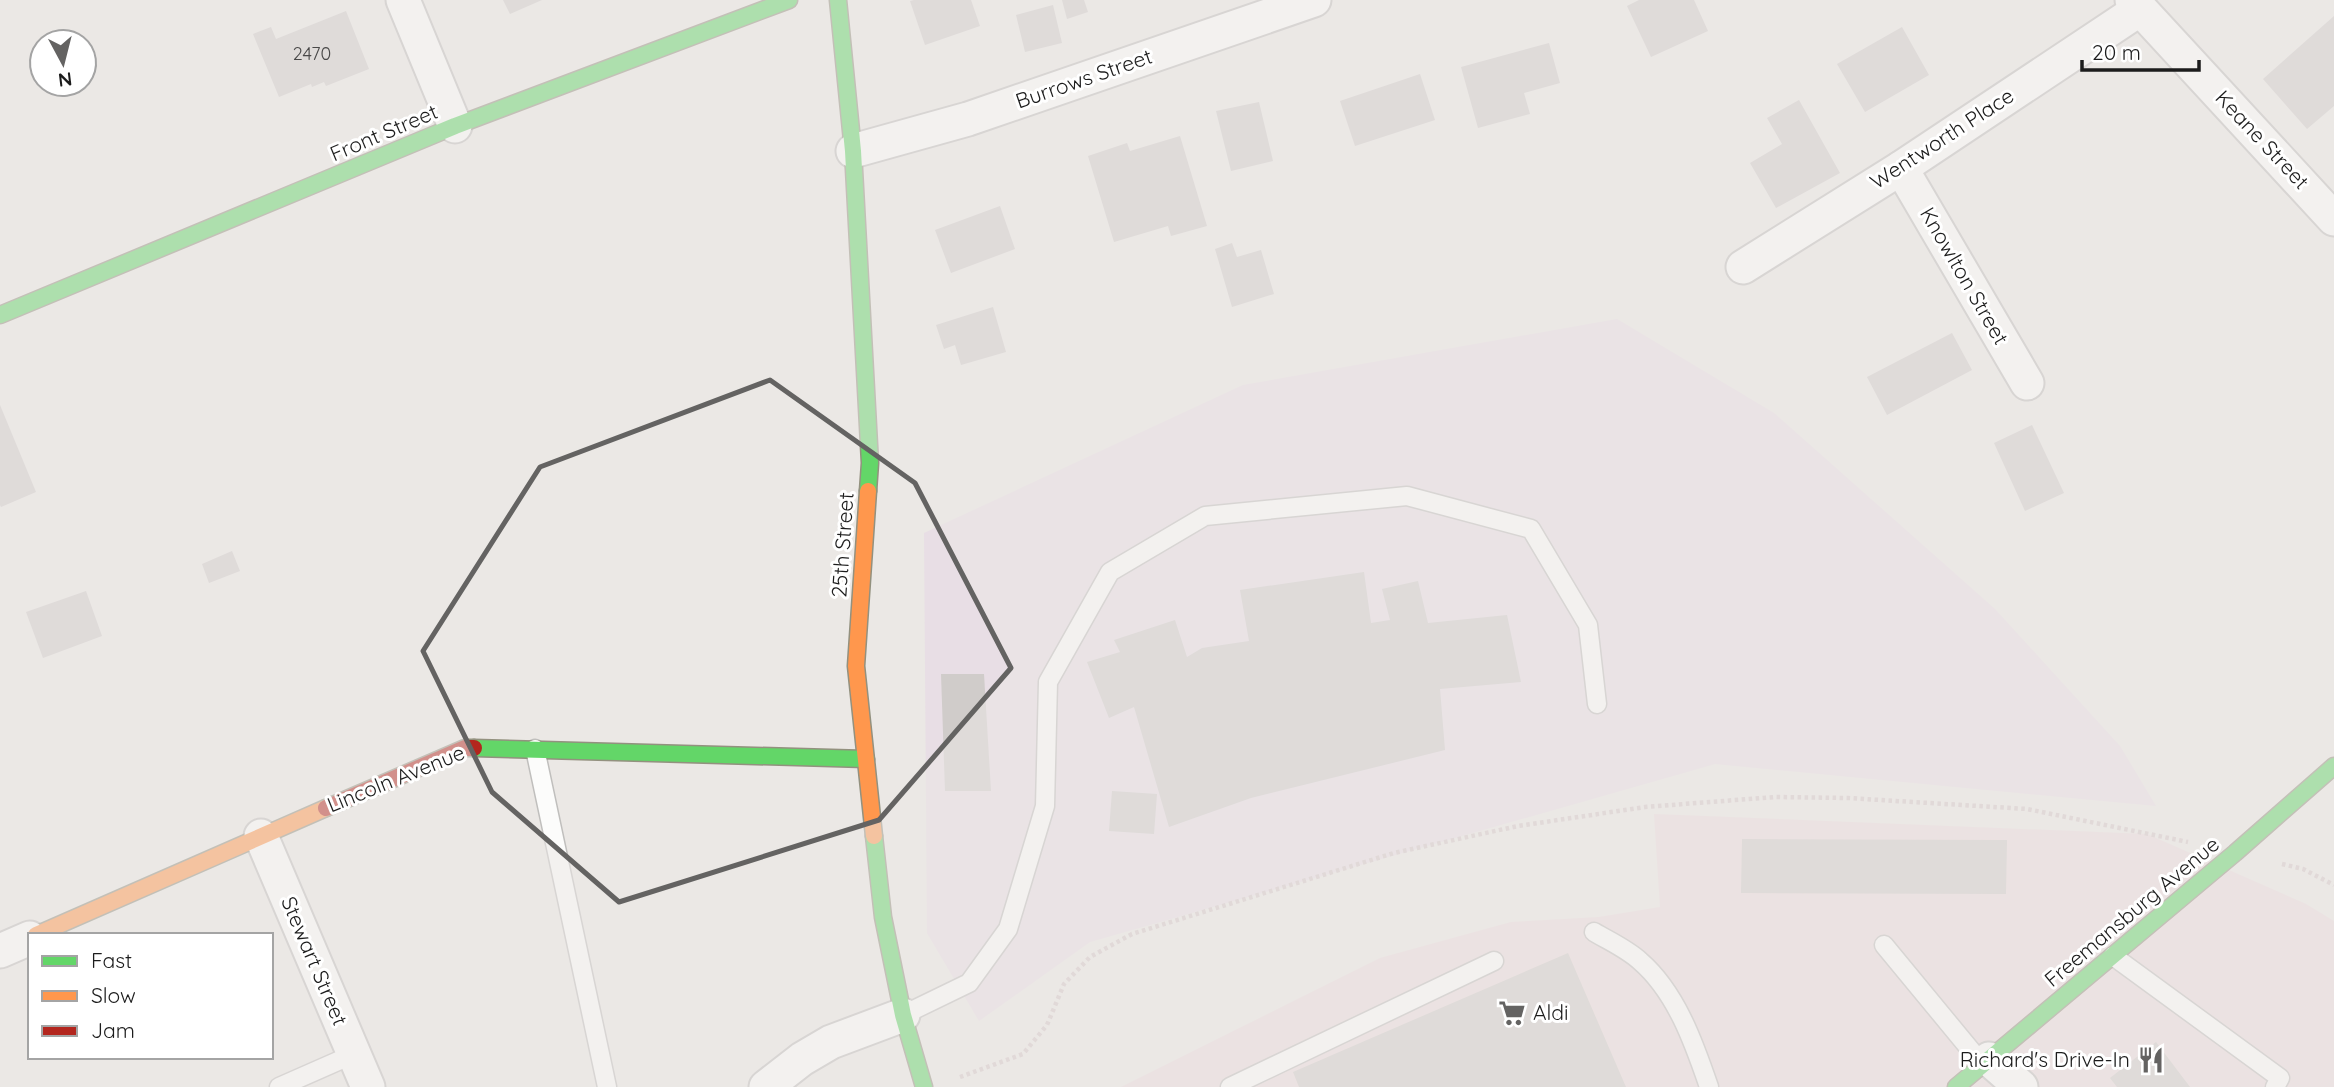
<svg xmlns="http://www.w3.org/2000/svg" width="2334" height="1087" font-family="Quicksand,sans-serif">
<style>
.commercial{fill:#ecdcdd}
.industrial{fill:#e8dee5}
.building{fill:#d0ccca}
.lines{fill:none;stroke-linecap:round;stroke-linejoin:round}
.lane-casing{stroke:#c0bfbd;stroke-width:21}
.street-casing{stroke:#c0bfbd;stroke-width:37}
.fast-casing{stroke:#93917f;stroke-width:19}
.slow-casing{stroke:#93917f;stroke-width:19}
.jam-casing{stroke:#93917f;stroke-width:19}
.path{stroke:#d4c7c7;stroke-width:4.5;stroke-dasharray:3.5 3.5;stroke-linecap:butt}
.lane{stroke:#fcfcfb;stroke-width:18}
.street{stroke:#fcfcfb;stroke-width:33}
.fast{stroke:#63d668;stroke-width:16}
.slow{stroke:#ff974d;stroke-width:16}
.jam{stroke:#b3261e;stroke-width:16}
.marked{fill:none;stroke:#646362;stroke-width:5;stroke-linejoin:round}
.labels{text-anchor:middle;stroke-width:6;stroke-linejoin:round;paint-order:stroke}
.number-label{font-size:18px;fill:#494848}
.street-label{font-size:21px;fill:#1c1c1c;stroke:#fff}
.poi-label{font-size:21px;fill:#1c1c1c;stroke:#fff;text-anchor:start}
</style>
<rect width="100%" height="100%" fill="#ebe8e5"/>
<path class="commercial" d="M1654,814L2147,834L2306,904L2334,921V1087H1121L1380,958L1511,922L1599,917L1660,907Z"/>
<path class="industrial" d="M1617,319L1774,413L1995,609L2120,746L2156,806L1715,764L1090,942L979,1021L927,933L924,533L1243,385Z"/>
<g class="building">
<path d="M503,0H542L510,14Z"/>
<path d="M914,0H971L980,26L925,45L910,1Z"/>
<path d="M1062,0H1084L1088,12L1067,19Z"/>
<path d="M1639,0H1694L1708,31L1651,57L1627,6Z"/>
<path d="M1053,5L1062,43L1025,52L1016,15Z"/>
<path d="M346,11L369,69L326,86L324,82L312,87L311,84L279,97L253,34L271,27L276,39Z"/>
<path d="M2334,16V106L2307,129L2263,79Z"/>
<path d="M1902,27L1929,75L1865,112L1837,64Z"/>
<path d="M1549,43L1560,83L1524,93L1530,114L1478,128L1461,67Z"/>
<path d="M1420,74L1435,120L1355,146L1340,101Z"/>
<path d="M1799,100L1840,173L1776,208L1750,163L1782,144L1767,118Z"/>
<path d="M1259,102L1273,161L1231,171L1216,111Z"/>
<path d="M1180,136L1207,226L1171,236L1168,226L1114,242L1088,156L1127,143L1130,151Z"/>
<path d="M1000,206L1015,249L951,273L935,230Z"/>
<path d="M1232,243L1237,257L1261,250L1274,294L1232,307L1215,249Z"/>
<path d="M993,307L1006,352L961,365L955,345L944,349L936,325Z"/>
<path d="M1952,333L1972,370L1887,415L1867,377Z"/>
<path d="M0,405L36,492L1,507L0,505Z"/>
<path d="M2032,425L2064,493L2025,511L1994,443Z"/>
<path d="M232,551L240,571L209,583L202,564Z"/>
<path d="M1364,572L1371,623L1390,620L1382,589L1418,581L1428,623L1507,615L1521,682L1440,689L1445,750L1251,798L1169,827L1134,707L1109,718L1087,662L1120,652L1114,640L1175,620L1187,657L1202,648L1249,641L1240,590Z"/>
<path d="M86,591L102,636L43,658L26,612Z"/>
<path d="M941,674H984L991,791H945Z"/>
<path d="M1112,791L1157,794L1154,834L1109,831Z"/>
<path d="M1742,839L2007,840L2006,894L1741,893Z"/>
<path d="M1568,953L1626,1087H1299L1293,1072Z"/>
<path d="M2156,1042L2190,1087H2117L2110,1078Z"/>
</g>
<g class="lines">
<g class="lane-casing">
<g id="lane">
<path d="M535,749L607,1087"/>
<path d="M1594,932C1609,941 1627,949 1640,961C1676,992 1694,1043 1709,1087"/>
<path d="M1884,945L1983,1065"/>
<path d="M2113,956L2280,1078L2275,1087"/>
<path d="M903,1015L969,983L1008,929L1045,806L1048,682L1110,572L1205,516L1407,496L1531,529L1588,625L1597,704"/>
<path d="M279,1087L354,1054"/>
<path d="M1230,1087L1494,961"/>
</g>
</g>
<g class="street-casing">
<g id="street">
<path d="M403,0L455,126"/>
<path d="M2132,0L2334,219"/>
<path d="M853,151L968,119L1314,0"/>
<path d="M1901,168L2027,383"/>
<path d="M1743,267L1901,168L2140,9"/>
<path d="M261,836L368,1087"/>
<path d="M0,951L30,938"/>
<path d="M1989,1059L2021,1087"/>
<path d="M766,1087L802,1059L831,1042L903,1015"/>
</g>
</g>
<g class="fast-casing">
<g id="fast">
<path d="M838,0L853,151L870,463L868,491"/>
<path d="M0,315L455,126L789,0"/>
<path d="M474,748L866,759"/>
<path d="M874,836L883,917L903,1015L924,1087"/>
<path d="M1956,1087L2235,853L2334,766"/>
</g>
</g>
<g class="slow-casing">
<g id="slow">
<path d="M868,491L856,666L874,836"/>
<path d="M36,935L326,808"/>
</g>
</g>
<g class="jam-casing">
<path id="jam" d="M326,808L465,748H474"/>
</g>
<g class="path">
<path d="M2282,864L2303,869L2334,885"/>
<path d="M960,1077L1023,1054L1047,1025L1064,984L1090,957L1132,934L1394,853L1518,826L1645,807L1775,797L1848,798L2027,809L2188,842"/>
</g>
<use href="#lane" class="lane"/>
<use href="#street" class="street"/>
<use href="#fast" class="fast"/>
<use href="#slow" class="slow"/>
<use href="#jam" class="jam"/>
</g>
<path d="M0 0H2334V1087H0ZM770,380L915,483L1011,668L879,820L619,902L492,792L423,651L540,467Z" fill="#ebe8e5" fill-opacity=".55" fill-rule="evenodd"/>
<path class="marked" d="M770,380L915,483L1011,668L879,820L619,902L492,792L423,651L540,467Z"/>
<defs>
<g id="supermarket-bare" transform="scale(2.1)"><path d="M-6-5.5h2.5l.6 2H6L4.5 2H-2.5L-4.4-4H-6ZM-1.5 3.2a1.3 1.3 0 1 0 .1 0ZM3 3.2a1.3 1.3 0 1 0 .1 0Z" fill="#646362" stroke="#fff" stroke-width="2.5" paint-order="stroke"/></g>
<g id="restaurant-bare" transform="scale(2.1)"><path d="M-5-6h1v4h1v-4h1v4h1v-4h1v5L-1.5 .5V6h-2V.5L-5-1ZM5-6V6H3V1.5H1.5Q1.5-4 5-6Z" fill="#646362" stroke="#fff" stroke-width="2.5" paint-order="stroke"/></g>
</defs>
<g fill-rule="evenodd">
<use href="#supermarket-bare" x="1512" y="1013"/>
<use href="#restaurant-bare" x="2151" y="1060"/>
</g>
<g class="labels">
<g class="number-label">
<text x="312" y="60">2470</text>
</g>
<g class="street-label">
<text transform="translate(1084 79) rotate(-19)" y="7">Burrows Street</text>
<text transform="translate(384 133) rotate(-23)" y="7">Front Street</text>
<text transform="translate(1942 139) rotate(-33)" y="7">Wentworth Place</text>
<text transform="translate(2262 140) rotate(47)" y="7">Keane Street</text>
<text transform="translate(1964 276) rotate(60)" y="7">Knowlton Street</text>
<text transform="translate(843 545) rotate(-86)" y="7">25th Street</text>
<text transform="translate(396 779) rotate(-22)" y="7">Lincoln Avenue</text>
<text transform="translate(2132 912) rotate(-40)" y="7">Freemansburg Avenue</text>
<text transform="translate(314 961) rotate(67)" y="7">Stewart Street</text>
</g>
<g class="poi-label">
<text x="1533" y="1020">Aldi</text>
<text x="2130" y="1067" text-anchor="end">Richard's Drive-In</text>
</g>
</g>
<rect x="28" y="933" width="245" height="126" fill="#ffffff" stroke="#a4a4a4" stroke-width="2"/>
<rect x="42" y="956" width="35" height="10" fill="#63d668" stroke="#a4a4a4" stroke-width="2"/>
<text x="91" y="968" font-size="21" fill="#1c1c1c">Fast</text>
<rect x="42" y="991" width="35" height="10" fill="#ff974d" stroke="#a4a4a4" stroke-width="2"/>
<text x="91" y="1003" font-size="21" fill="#1c1c1c">Slow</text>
<rect x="42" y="1026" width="35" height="10" fill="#b3261e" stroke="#a4a4a4" stroke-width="2"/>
<text x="91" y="1038" font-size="21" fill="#1c1c1c">Jam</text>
<g transform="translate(63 63) rotate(173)"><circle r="33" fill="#ffffff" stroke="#a4a4a4" stroke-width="2"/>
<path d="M0-5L12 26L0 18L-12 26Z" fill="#646362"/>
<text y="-10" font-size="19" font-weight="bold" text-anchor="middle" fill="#1c1c1c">N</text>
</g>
<path d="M2082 60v10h117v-10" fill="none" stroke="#1c1c1c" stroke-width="3.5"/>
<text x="2092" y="60" font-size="21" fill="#1c1c1c" stroke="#ffffff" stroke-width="5" paint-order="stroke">20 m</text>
</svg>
